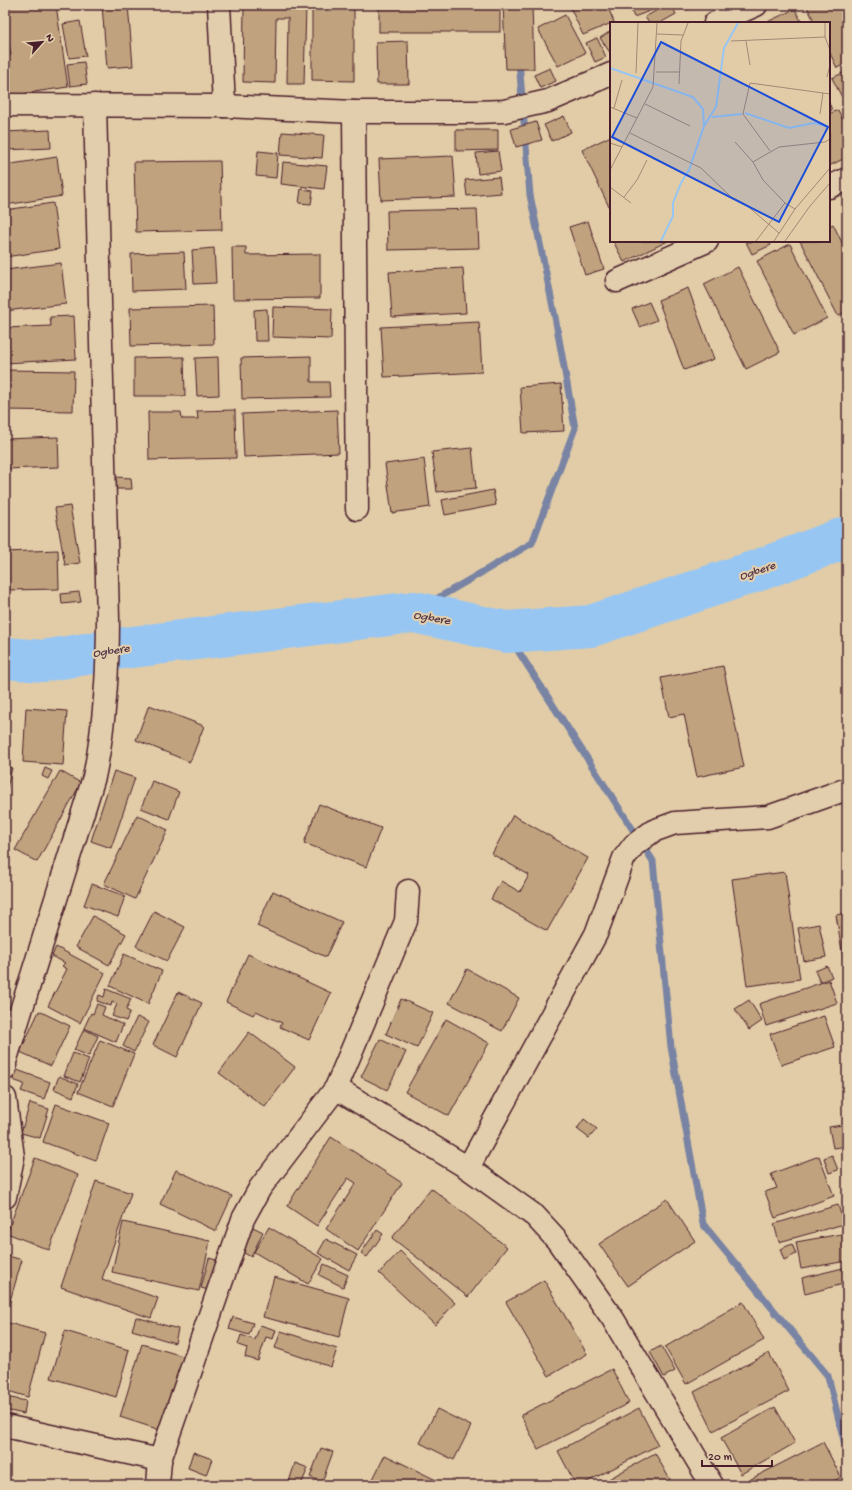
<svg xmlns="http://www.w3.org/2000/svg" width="852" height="1490" font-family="'Gochi Hand',sans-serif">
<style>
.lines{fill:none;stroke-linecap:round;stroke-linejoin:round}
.stream{stroke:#7983a3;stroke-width:7}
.river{stroke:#98c6f3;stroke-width:42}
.building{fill:#c0a37e;stroke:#4a1f2b}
.minor-casing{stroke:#4a1f2b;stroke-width:25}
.minor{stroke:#e2ceac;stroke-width:22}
.labels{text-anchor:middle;stroke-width:4;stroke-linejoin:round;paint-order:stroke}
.water-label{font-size:12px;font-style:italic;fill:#563849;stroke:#e2ceac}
.inset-river{fill:none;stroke:#98c6f3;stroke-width:2}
.inset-road{fill:none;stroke:#a58775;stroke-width:1}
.view{fill:#1d4ed8;fill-opacity:0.15;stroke:#1d4ed8;stroke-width:2}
.inset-edge{fill:none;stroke:#4a1f2b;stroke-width:2}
</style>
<rect width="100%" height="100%" fill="#e1cca7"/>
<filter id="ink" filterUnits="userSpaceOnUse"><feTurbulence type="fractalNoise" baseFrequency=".025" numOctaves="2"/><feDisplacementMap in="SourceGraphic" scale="8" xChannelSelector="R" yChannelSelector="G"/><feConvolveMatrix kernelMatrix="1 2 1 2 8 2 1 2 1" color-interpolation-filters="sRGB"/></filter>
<g filter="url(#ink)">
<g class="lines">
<g class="stream">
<path d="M414,612L532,543L575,428L555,317L530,195L519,61"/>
<path d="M506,632L653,861L671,1047L703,1224L828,1376L847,1453"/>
</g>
<path class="river" d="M5,658L43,661L116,649L414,612L506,632L591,626L759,570L847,537"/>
</g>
<g class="building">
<path d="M5,5H56L68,87L7,96L5,56L11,55L8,40H5Z"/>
<path d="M102,5H128L133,66L107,68Z"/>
<path d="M133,5H174L133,6Z"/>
<path d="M244,5H306L304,84H287L288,18H276L275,83L243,82Z"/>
<path d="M312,5H354V81L312,80Z"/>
<rect x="379" y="5" width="121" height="27"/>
<path d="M503,5H532L534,69H506Z"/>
<path d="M569,5H607L614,22L583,35Z"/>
<path d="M629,5H665L634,17Z"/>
<path d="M666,5H671L676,14L660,23H649L645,17Z"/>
<path d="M686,5H698L688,10Z"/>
<path d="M810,5H847V63L837,68L829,51V23H815L807,7Z"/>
<path d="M795,9L802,23H765Z"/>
<path d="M565,15L585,53L558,66L538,29Z"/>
<path d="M80,21L86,56L69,58L63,24Z"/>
<path d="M611,31V54L600,38Z"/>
<path d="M597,38L606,57L595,62L586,43Z"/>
<path d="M408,41L409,84H377L376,42Z"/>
<path d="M84,62L87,84L70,86L67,64Z"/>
<path d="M550,68L556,81L540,88L534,75Z"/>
<path d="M847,71V105H846L832,78Z"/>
<path d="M829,103L832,110L829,112Z"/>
<path d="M838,110L847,128V157L829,166V114Z"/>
<path d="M564,116L571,132L552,141L544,125Z"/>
<path d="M536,122L542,140L516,147L511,129Z"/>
<path d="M50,130L51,148L5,150V132Z"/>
<path d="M456,130H498V150L456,151Z"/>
<path d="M282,132L324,135L322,158L280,155Z"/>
<path d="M611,136V211L582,150Z"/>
<path d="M258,151L278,153L276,178L256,176Z"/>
<path d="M498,151L501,171L478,174L476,153Z"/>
<path d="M453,156L456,197L381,200L379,159Z"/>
<path d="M57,157L62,196L5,205V165Z"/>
<path d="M220,161L222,230L136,232L134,162Z"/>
<path d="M283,162L327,166L324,189L281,184Z"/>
<path d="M499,177L501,193L467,196L465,180Z"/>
<path d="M301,189L313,191L311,204L299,203Z"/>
<path d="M53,203L59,249L5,257V210Z"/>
<path d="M477,209L479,248L388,250L387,211Z"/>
<path d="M588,221L604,269L585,275L569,227Z"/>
<path d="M833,224L847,253V311L838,316L800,241H829V226Z"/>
<path d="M613,241H668L624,262Z"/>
<path d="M769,241L771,245L752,254L746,242Z"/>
<path d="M790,244L827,318L794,335L757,261Z"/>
<path d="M232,247H246V255L320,254V298L233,299Z"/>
<path d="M214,248L216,283L194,284L192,250Z"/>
<path d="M184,252L186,289L132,291L131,254Z"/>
<path d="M61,263L66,304L5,311V270Z"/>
<path d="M738,267L780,352L746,369L704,284Z"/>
<path d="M463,268L466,313L392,317L389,272Z"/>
<path d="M688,288L714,359L684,370L658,300Z"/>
<path d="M649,302L657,320L640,327L632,309Z"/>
<path d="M213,306L214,344L131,346L130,308Z"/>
<path d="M273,307L332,309L331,339L272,337Z"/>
<path d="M267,309L268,341H255L254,310Z"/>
<path d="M74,316L76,359L5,363V328L51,326L50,317Z"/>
<path d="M479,322L482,372L384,377L381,327Z"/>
<path d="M311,356V382H329L330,397L242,399L241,358Z"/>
<path d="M184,357L185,396H134V358Z"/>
<path d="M218,357L219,395L197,396L195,358Z"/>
<path d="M5,370L74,371L73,411L5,410Z"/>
<path d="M561,384L564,431L523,433L520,387Z"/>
<path d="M235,410L236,458L149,460L148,412H181L182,419H198L197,411Z"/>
<path d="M337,410L339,453L244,457L242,414Z"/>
<path d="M58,437L59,467L5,469V439Z"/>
<path d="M472,448L476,488L437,492L432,452Z"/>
<path d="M424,459L430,507L392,513L385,464Z"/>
<path d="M116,477L131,478L132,489H116Z"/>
<path d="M493,490L496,505L445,515L442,500Z"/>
<path d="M70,506L80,563L65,565L55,508Z"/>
<path d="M58,550L59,589L7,590V604H5V552Z"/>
<path d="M79,592L81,602L62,604L61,594Z"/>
<path d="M723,666L744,767L697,777L684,714L669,717L661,678Z"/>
<path d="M149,705L204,726L190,762L136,740Z"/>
<path d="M26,708L67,711L63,765L23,762Z"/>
<path d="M5,766L12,768L6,791H5Z"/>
<path d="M45,768L52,771L48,779L42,776Z"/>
<path d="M60,771L81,783L37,862L15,850Z"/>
<path d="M114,771L135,778L111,848L91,841Z"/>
<path d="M152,781L179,792L169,819L141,808Z"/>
<path d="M319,804L381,828L366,867L304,843Z"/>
<path d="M137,815L168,830L135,899L104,884Z"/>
<path d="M513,815L588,858L547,931L491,899L501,881L520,892L529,875L492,854Z"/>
<path d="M785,872L800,979L747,986L732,879Z"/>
<path d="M92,884L125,896L118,917L84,905Z"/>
<path d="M273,891L342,922L326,957L257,926Z"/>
<path d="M154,911L185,927L167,961L136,946Z"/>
<path d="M847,913V975H846L836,915Z"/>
<path d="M93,916L126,934L109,965L76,947Z"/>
<path d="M819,924L826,957L804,961L798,928Z"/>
<path d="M56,947L105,973L80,1023L48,1006L67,969L62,966L65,963L52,956Z"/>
<path d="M124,954L162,971L148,1004L110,986Z"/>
<path d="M248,954L331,993L309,1040L280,1027L282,1023L256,1011L253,1015L226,1002Z"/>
<path d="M827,966L832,977L820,982L815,971Z"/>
<path d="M467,969L519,998L502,1031L449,1003Z"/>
<path d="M829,980L837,1003L766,1026L759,1004Z"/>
<path d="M106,989L131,999L126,1010L130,1012L126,1021L112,1016L117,1004L112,1002L111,1006L97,1001L99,995L104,997Z"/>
<path d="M178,992L202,1003L177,1057L153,1045Z"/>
<path d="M401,999L433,1013L417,1048L386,1034Z"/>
<path d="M749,1000L762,1021L749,1030L735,1009Z"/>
<path d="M97,1004L105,1007L102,1015L123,1025L116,1042L84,1028L91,1013L93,1014Z"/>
<path d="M39,1011L70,1026L51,1066L20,1052Z"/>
<path d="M824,1016L835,1047L781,1065L770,1034Z"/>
<path d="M137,1017L149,1022L134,1052L123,1046Z"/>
<path d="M446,1019L489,1043L449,1116L405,1092Z"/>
<path d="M84,1029L98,1036L89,1056L74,1050Z"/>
<path d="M249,1032L295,1067L265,1107L219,1073Z"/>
<path d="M380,1039L406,1052L387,1090L361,1077Z"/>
<path d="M100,1040L134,1054L113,1106L78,1092Z"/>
<path d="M73,1053L89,1059L80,1082L64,1076Z"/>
<path d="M17,1070L50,1082L44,1099L21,1091L24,1084L13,1080Z"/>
<path d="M59,1076L78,1084L73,1097L54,1089Z"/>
<path d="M30,1103L49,1109L40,1138L21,1133Z"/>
<path d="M56,1104L109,1123L96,1161L43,1142Z"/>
<path d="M584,1119L597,1129L589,1138L577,1129Z"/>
<path d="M842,1125L843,1131H847V1146L833,1148L829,1127Z"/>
<path d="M331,1137L402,1183L358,1251L326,1229L356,1183L348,1178L317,1226L287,1206Z"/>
<path d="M847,1153V1170L843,1154Z"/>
<path d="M832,1155L838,1170L829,1173L824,1158Z"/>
<path d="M819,1156L834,1196L775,1218L765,1192L777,1188L771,1174Z"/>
<path d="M35,1158L78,1175L49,1250L7,1233Z"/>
<path d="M176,1170L232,1196L216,1231L160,1204Z"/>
<path d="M96,1181L131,1193L102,1279L158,1298L151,1318L61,1287Z"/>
<path d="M431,1188L507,1247L468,1297L392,1238Z"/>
<path d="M667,1199L695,1241L628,1286L599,1244Z"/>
<path d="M838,1205L844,1224L779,1242L774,1224Z"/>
<path d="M123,1222L210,1241L199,1291L112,1272Z"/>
<path d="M253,1227L263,1232L251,1257L241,1251Z"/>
<path d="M269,1227L323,1259L308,1284L254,1252Z"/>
<path d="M377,1230L383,1234L367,1257L361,1253Z"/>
<path d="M847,1233V1261L801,1269L796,1242Z"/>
<path d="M326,1239L357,1255L349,1270L318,1253Z"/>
<path d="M792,1244L796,1254L784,1260L780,1249Z"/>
<path d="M400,1251L455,1303L435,1325L379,1273Z"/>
<path d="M5,1255L22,1260L7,1311H5Z"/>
<path d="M209,1258L220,1261L213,1291L201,1288Z"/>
<path d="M324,1264L348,1275L343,1287L319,1275Z"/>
<path d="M847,1267V1283L805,1294L802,1278Z"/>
<path d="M274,1277L349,1298L339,1337L263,1317Z"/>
<path d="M544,1280L587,1354L549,1376L506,1302Z"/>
<path d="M743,1302L764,1340L686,1384L665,1347Z"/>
<path d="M136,1317L178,1329L175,1343L132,1330Z"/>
<path d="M233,1317L253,1323L249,1335L229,1329Z"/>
<path d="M5,1322L45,1333L28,1397L5,1390Z"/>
<path d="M260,1325L276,1330L273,1339L266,1337L258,1361L245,1357L247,1348L238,1345L241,1335L255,1340Z"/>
<path d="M65,1331L129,1350L116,1397L51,1378Z"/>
<path d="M281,1331L337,1349L331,1367L275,1348Z"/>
<path d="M142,1344L186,1357L163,1431L120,1417Z"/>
<path d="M661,1346L675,1371L664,1377L650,1352Z"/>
<path d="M769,1353L789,1391L713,1431L694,1392Z"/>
<path d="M612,1369L629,1403L538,1449L521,1415Z"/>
<path d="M6,1397L26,1401L24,1414L5,1410Z"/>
<path d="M775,1407L795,1443L741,1474L721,1438Z"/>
<path d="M639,1408L658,1445L581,1485H576L558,1451Z"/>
<path d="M437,1409L471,1426L454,1460L420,1443Z"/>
<path d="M823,1442L841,1477L826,1485H754L751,1479Z"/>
<path d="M321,1448L333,1452L322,1482L310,1477Z"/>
<path d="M193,1452L212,1459L206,1475L188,1468Z"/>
<path d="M655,1453L673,1485H598Z"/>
<path d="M385,1455L434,1479L447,1485H380L372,1481Z"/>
<path d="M295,1463L308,1468L301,1485H288Z"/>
</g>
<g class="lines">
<g class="minor-casing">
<g id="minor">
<path d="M219,5L224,106"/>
<path d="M715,23L756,5"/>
<path d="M5,105L224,106L354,112H475L504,111L548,101L611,74"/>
<path d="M354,112L357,509"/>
<path d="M829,187L847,179"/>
<path d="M617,281L707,241"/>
<path d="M5,1069V1062L94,777C105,725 108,673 108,619L95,105"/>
<path d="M336,1088L468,1168L535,1216L557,1240L613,1319L712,1485"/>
<path d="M5,1098L13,1157L5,1197"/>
<path d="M468,1168L596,934L624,858L634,845L653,831L675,823L768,817L847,789"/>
<path d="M5,1426L160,1460L158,1485"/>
<path d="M160,1460L243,1219L260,1188L336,1088L406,921L408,891"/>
</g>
</g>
<use href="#minor" class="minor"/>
</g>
</g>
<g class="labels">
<g class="water-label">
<text transform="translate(757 570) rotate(-19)" y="4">Ogbere</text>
<text transform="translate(432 617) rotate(10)" y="4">Ogbere</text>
<text transform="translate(111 650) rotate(-9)" y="4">Ogbere</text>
</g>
</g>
<g transform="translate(610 22)">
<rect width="220" height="220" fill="#e1cca7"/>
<path class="inset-river" d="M0,46L83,75L93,87L94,104M135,91L179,106L204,101L217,104M102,95L132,92M51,219L63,194V181L71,161L79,148L94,104L106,85L114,26L128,1"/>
<path class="inset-road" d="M215,1V15L220,28M47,12L73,13M121,19L215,15M136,19L140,43M46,50H70M26,51L28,1M217,55L220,43M69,62L71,19L78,1M35,82L80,104M0,85L27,96M4,86L12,58M220,88V113M210,92L213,71M20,111L91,146L121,175L135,182L169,211M125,120L143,140L153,158L175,181M0,121L12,125M160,129L133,92L140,61L220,72M143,140L169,125L215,120L220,117M0,148L43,65L47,1M0,165L21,181M14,175L27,158L37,138M146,219L175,181L185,187M164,219L185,187L220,146M175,219L200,184L220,161"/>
<path class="view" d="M51,20L218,105L169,200L2,115Z"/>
<rect width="220" height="220" class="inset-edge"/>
</g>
<rect width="852" height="1490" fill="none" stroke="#e2ceac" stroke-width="20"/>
<rect x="10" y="10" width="832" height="1470" fill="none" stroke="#4a1f2b" stroke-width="1.5" filter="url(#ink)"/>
<g transform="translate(42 42) rotate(63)" stroke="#e2ceac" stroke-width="3" paint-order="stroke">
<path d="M0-3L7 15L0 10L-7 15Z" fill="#4a1f2b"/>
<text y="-6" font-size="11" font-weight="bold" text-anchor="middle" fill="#4a1f2b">N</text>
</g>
<path d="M702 1460v6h70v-6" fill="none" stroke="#4a1f2b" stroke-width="2"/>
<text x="708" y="1460" font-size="12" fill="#4a1f2b" stroke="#e2ceac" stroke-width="3" paint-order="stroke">20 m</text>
</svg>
